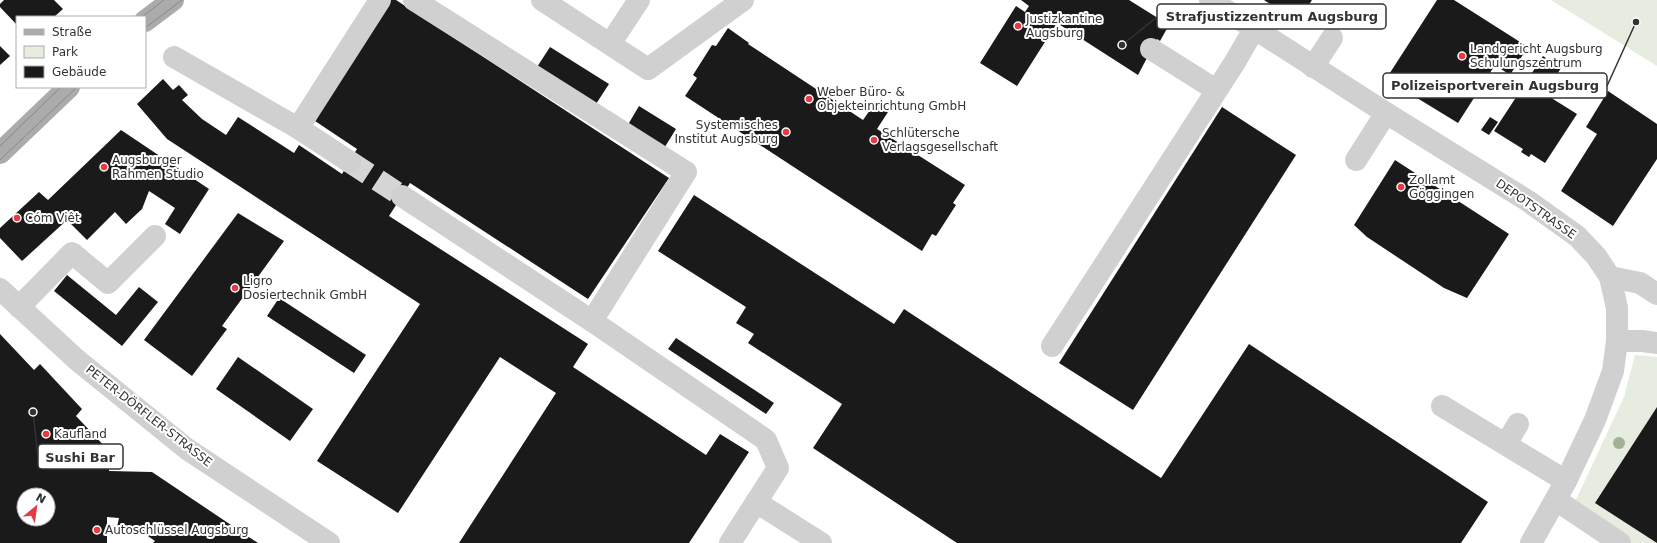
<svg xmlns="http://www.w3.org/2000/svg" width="1657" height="543" font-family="'DejaVu Sans',sans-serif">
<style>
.green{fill:#e6ecdf}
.building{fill:#1a1a1a;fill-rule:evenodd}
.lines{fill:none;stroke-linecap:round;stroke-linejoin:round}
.minor-tunnel{stroke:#d6d6d6;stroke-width:22;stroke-dasharray:22 11;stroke-linecap:butt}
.minor{stroke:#d0d0d0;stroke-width:22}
.major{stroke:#ababab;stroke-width:22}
.tram{stroke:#888;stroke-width:1}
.tree{fill:#a2b095}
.poi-dot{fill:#e63946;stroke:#fff;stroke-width:1.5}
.labels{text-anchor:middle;stroke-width:4;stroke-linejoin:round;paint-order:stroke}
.poi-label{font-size:12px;fill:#333;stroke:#fff;text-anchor:start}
.street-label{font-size:12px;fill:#333;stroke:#fff}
.leader{fill:none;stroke:#333;stroke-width:1.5}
.callout-dot{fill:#333;stroke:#fff;stroke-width:1.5}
.callout{fill:#fff;stroke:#333;stroke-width:1.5}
.callout-label{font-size:13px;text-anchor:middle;font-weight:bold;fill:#333}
</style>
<rect width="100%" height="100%" fill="#fff"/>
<g class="green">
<path d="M1551,0H1657V66L1649,61Z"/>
<path d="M1635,355L1657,357V543H1631L1574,504L1624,397Z"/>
</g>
<g class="building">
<path d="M4,0H54L63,9L54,17H17V25L0,7V4Z"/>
<path d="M391,0H396L669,178L588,299L410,183L389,216L588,344L573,367L706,455L720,434L749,452L689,543H459L556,393L500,357L398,513L317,461L420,304L167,139L137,104L163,79L173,90L179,85L188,95L182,100L202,119L226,135L238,117L294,153L299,145L342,174L357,149L315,121Z"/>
<path d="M1021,0H1129L1169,25L1160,41L1157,39L1138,75L1057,23L1017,86L980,63L1016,6L1025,12L1029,6Z"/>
<path d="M1264,0H1312L1298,22Z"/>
<path d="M1437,0H1454L1528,47L1510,75L1495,65L1458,123L1386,79Z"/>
<path d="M728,28L749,43L748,44L863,120L875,103L888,112L877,129L965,185L953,203L956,205L936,236L932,234L922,251L685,96L697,78L693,75L712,45L716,46Z"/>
<path d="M0,46L10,56L0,65Z"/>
<path d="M550,47L609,84L596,104L537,67Z"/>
<path d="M1543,56L1561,68L1545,94L1577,114L1545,163L1531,154L1529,157L1521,152L1523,149L1494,131Z"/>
<path d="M1608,91L1657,124V159L1613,226L1561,191L1597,134L1586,127Z"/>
<path d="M639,106L676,129L663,150L626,128Z"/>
<path d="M1222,107L1296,155L1133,410L1059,363Z"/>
<path d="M1490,117L1498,122L1489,135L1481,130Z"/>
<path d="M121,130L209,189L180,234L165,224L175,208L149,191L142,209L126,224L115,212L87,240L67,220L22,261L0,238V228L39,192L48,200Z"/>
<path d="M1395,160L1509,234L1467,298L1444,288L1367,237L1354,225Z"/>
<path d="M694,195L894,324L904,309L1161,478L1249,344L1488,502L1461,543H957L813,448L842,404L748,343L754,334L736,323L746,307L658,251Z"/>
<path d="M238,213L284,241L222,326L227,329L192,376L144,340Z"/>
<path d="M67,275L116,315L139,287L158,302L122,346L54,291Z"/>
<path d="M279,298L366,355L354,373L267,316Z"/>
<path d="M0,334L34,370L40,364L82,409L76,416L110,452L109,471L152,472L258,543H153L155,541L135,527H117L119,518L107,517V543H0ZM24,495H48V519H24Z"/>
<path d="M676,338L774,403L766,414L668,349Z"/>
<path d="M238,357L313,409L290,441L216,389Z"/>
<path d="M1657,407V543L1595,503Z"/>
</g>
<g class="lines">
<path class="minor-tunnel" d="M350,162L402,196"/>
<g class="minor">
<path d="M414,0L686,172L592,321L766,440L778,468L730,543"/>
<path d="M542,0L648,69L743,0"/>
<path d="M1210,0L1386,113L1528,201L1577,236L1596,256L1610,277L1617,308V341L1613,371L1595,420L1566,481L1531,543"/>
<path d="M610,44L639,0"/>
<path d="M1151,49L1216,90"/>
<path d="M174,57L298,128L380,0"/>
<path d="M1313,67L1332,38"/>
<path d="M298,128L350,162"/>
<path d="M1356,160L1386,113"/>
<path d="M402,196L592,321"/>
<path d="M1610,277L1640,283L1657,294"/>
<path d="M0,289L77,360L187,449L329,543"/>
<path d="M19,307L72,253L108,283L155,236"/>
<path d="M1617,341H1642L1657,343"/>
<path d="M1052,346L1235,62L1254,29"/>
<path d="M1442,406L1566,481"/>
<path d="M1506,444L1518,424"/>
<path d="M1556,500L1620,543"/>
<path d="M756,502L821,543"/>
</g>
<g class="major">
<path d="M145,21L173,0"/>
<path d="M0,153L69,87"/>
</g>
<g class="tram">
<path d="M142,17L164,0"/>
<path d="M145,28L182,0"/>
<path d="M0,146L61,87"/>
<path d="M0,160L77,87"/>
</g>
</g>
<circle class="tree" cx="1619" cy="443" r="6"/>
<g class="poi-dot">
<circle cx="1018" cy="26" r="4"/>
<circle cx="1462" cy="56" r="4"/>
<circle cx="809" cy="99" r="4"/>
<circle cx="786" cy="132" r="4"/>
<circle cx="874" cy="140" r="4"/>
<circle cx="104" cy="167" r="4"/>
<circle cx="1401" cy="187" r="4"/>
<circle cx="17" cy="218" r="4"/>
<circle cx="235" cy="288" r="4"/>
<circle cx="46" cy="434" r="4"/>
<circle cx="97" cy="530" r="4"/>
</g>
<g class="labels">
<g class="poi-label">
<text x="1026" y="23">Justizkantine<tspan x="1026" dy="14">Augsburg</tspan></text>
<text x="1470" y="53">Landgericht Augsburg<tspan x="1470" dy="14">Schulungszentrum</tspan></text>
<text x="817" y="96">Weber Büro- &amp;<tspan x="817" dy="14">Objekteinrichtung GmbH</tspan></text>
<text x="778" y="129" text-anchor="end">Systemisches<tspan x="778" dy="14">Institut Augsburg</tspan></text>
<text x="882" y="137">Schlütersche<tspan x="882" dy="14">Verlagsgesellschaft</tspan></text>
<text x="112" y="164">Augsburger<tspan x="112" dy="14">Rahmen Studio</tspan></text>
<text x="1409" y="184">Zollamt<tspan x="1409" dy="14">Göggingen</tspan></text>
<text x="25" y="222">Cóm Viêt</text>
<text x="243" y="285">Ligro<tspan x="243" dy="14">Dosiertechnik GmbH</tspan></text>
<text x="54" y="438">Kaufland</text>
<text x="105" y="534">Autoschlüssel Augsburg</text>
</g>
<g class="street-label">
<text transform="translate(1536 209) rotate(35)" y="4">DEPOTSTRASSE</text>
<text transform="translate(149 416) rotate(38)" y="4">PETER-DÖRFLER-STRASSE</text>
</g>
</g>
<path class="leader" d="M1122 45L1157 17M1636 22L1607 86M33 412L38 457"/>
<g class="callout-dot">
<circle cx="1122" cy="45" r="4"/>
<circle cx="1636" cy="22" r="4"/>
<circle cx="33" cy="412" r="4"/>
</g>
<g class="callout">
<rect x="1157" y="4" width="229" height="25" rx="4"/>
<rect x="1383" y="73" width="224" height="25" rx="4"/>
<rect x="38" y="444" width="85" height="25" rx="4"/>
</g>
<g class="callout-label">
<text x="1272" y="21">Strafjustizzentrum Augsburg</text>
<text x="1495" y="90">Polizeisportverein Augsburg</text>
<text x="80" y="462">Sushi Bar</text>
</g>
<rect x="16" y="16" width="130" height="72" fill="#ffffff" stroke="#adadad"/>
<rect x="24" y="29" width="20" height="6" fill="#ababab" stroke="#adadad"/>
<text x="52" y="36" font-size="12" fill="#333333">Straße</text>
<rect x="24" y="46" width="20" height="12" fill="#e6ecdf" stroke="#adadad"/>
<text x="52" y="56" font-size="12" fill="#333333">Park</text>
<rect x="24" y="66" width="20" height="12" fill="#1a1a1a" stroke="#adadad"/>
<text x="52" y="76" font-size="12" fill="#333333">Gebäude</text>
<g transform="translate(36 507) rotate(29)"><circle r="19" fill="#ffffff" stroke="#adadad"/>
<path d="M0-3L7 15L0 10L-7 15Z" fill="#e63946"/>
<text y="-6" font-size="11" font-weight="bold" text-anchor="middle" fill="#333333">N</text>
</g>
</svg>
